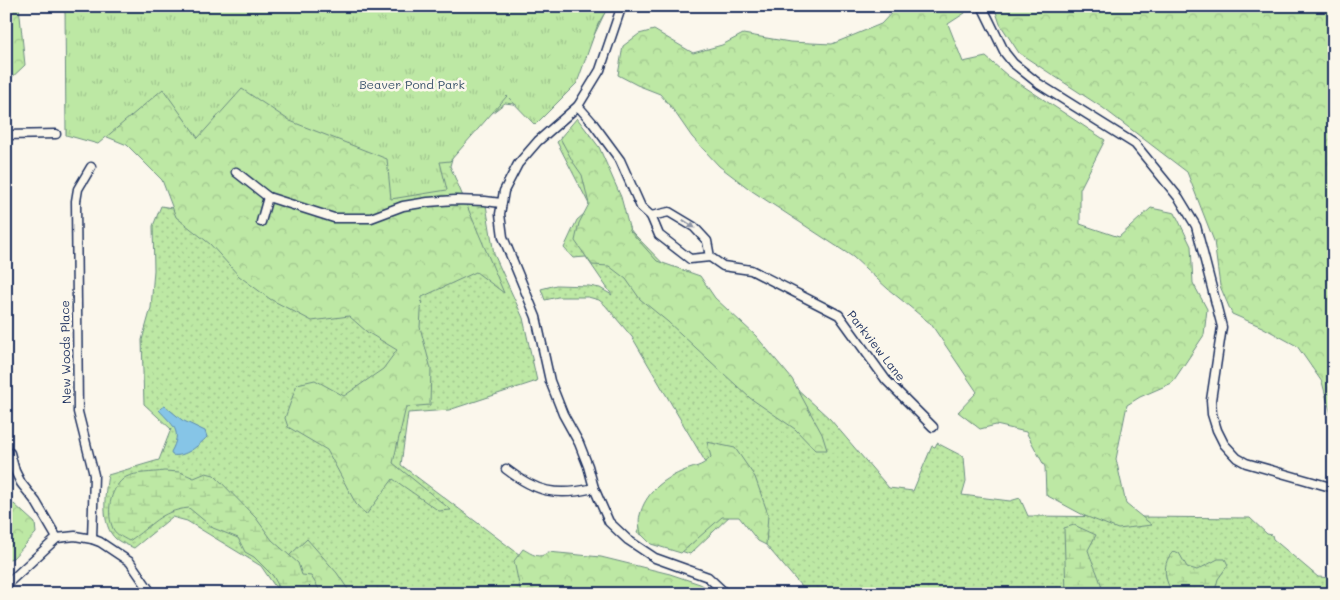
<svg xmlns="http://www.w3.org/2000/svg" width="1340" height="600" font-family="Mali,sans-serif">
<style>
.grass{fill:url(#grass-dots);stroke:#6c8c81}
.forest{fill:url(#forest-crowns);stroke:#6c8c81}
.wetland{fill:url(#wetland-marsh);stroke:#6c8c81}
.park{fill:url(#park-tufts);stroke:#6c8c81}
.water{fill:#86c5e7;stroke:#5b89b0}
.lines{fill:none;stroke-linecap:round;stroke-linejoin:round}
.minor-casing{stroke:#1b2f5e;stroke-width:11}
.minor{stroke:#fbf7ec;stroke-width:8}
.oneway{fill:#8b93a5}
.labels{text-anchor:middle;stroke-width:5;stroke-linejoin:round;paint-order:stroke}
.park-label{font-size:12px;fill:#3b546c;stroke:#fbf7ec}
.street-label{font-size:12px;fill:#1b2f5e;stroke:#fbf7ec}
</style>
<defs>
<pattern id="grass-dots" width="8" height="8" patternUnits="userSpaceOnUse" patternTransform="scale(1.25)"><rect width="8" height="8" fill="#bde8a4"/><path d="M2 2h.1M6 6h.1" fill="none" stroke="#a2c790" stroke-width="1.8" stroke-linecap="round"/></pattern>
<pattern id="forest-crowns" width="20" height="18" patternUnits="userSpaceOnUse" patternTransform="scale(1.25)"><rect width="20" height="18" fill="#bde8a4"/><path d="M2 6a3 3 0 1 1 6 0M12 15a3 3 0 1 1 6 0" fill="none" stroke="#a2c790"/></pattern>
<pattern id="wetland-marsh" width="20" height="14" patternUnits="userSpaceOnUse" patternTransform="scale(1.25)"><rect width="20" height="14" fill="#bde8a4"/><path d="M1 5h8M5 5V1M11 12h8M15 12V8" fill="none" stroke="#a2c790"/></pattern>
<pattern id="park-tufts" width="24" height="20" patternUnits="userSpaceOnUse" patternTransform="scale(1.25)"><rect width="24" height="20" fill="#bde8a4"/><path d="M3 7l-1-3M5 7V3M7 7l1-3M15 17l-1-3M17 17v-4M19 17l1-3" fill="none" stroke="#a2c790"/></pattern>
</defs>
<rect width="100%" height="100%" fill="#fbf7ec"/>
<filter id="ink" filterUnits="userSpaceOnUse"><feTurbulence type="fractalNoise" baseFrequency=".02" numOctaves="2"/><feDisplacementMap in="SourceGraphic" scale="10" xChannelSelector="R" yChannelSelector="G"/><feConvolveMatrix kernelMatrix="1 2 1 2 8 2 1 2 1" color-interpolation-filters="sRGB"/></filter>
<g filter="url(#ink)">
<g class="grass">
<path d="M563,137L633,233L686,287L830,419L889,488L913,491L932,446L935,447L937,443L964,457L966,481L962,495L1010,501L1020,498L1028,516L1250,518L1267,534L1272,535L1273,539L1318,577L1334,578V594H813L801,586L736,510L690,554L663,545L645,537L637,532L658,486L706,463L632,337L605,305L599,300L588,297H558L545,300L541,289L556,285L589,286L600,288L612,295L586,257L573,258L564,248L577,220L591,208L557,142Z"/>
<path d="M473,202L486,205L494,254L523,318L537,381L449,410L408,413L401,465L524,558L555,594H280L261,566L187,521L172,517L134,548C128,545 121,543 116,539C100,525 105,493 108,475L159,460L171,429L144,404L142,340L151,308L154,270L153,226L161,206L278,226L389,214Z"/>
</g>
<g class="forest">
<path d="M6,6H19L25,65L6,83Z"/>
<path d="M64,6H608L578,69L544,108L505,103L457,140L450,166L504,293L476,272L422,297L420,327L431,369L430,405L406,407L393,463L451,510L439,511L393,479L366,515L356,504L327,450L288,427L285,418L297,384L315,380L344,396L383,369L397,350L367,332L349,316L312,321L270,299L239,276L210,244L176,217L162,180L127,145L85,128Z"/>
<path d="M898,6H964L965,13L948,24L963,62L986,57L1008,76L1105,140L1080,189V224L1119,237L1151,208L1175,213L1191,246L1193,283L1207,309L1204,335L1172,383L1140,397L1127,405L1116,459L1126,504L1152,525L1118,529L1085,516L1046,495L1045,467L1026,432L996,425L980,429L958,412L977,392L931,324L888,289L853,257L752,191L719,166L692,137L674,111L660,94L637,85L618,75L623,46L639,34L654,30L693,53L722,45L743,34L790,42L832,44L881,24Z"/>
<path d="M994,6H1334V425L1322,382L1297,346L1262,327L1232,314L1220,286L1214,241L1187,172L1103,108L1019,53L1000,24Z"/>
<path d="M577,118L599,147L621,197L630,231L657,261L700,276L715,298L756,336L792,379L822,434L827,450H815L795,429L750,398L668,322L640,299L626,279L609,266L592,265L575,241L579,223L589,204L582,175L573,162L560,138Z"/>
<path d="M707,442L735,448L755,477L768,514L766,545L758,541L739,517H722L681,553L651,544L641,534C640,528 638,521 640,515C645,494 662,480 681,472C694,466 701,468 711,457Z"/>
<path d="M14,504L35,523L36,533L13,558L6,560V507Z"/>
<path d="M307,539L337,573L351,594H274L290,555Z"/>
<path d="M523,549C532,554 539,560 548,552L601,557L670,574L700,584L718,594H600L582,590L578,594H521L514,561Z"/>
</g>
<g class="wetland">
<path d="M164,471L180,472L194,478L206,473L214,475L256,518L272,540L298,563L302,575L311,576L322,594H283L273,576L254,557L245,552L238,538L213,528L189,508C159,511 152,526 129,541C122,537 114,534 112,526C106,510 111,486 126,477C136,472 153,473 164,471Z"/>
<path d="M1074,525L1096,535L1088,550C1092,563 1102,581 1103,594H1066L1064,528Z"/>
<path d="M1174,551L1179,553L1187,567L1197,570L1218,559H1225L1228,565L1218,579L1214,594H1174C1164,582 1161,562 1174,551Z"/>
</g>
<path class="park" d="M65,6H609L598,24L577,83L535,125L507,96L450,161L440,162L447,190L391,199L387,159L290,121L242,89L198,138L163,89L98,144L66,135Z"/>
<path class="water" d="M165,406L182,420L205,431L207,437C199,445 185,458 172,455L171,452C183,430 173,426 159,410L161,408Z"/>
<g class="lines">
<g class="minor-casing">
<g id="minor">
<path d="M624,6L620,11L600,70L578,106L538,141L518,164L504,191L500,214L503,237L536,317L550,381L563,414L579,443L588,466L594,488L609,522L628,540L655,558L708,577L726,594"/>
<path d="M982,6L1005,53L1013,63L1039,84L1135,144L1179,198L1196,226L1222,327L1211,400L1212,414L1217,430L1224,444L1237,458L1246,463L1334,488"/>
<path d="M578,106L592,122L620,160L641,207L651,216L659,235L690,259L710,257L723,266L751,270L839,315L886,380L933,427"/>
<path d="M6,135L56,134"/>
<path d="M91,167L78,189L76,201L78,412L94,475L92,539"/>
<path d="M236,172L268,197L334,218H371L403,206L428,202L455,200L485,201L501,203"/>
<path d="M651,216L669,212L694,227L707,241L710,257"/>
<path d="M261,222L268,197"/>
<path d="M6,453H10L15,471L21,483L36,502L57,538"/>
<path d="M506,469C536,492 556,497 594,488"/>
<path d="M6,585L57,538L75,536L92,539L100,542L130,562L152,594"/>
</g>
</g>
<use href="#minor" class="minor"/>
</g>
<defs><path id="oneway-solid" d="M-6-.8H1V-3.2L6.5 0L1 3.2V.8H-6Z" transform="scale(1.25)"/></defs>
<use class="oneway" href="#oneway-solid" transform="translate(689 224) rotate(34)"/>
</g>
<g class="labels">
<g class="park-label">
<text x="412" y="89">Beaver Pond Park</text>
</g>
<g class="street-label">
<text transform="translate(876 346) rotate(52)" y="4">Parkview Lane</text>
<text transform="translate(66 352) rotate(-91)" y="4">New Woods Place</text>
</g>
</g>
<rect width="1340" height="600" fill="none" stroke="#fbf7ec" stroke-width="25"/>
<rect x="12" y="12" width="1315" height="575" fill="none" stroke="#1b2f5e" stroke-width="2" filter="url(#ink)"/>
</svg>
